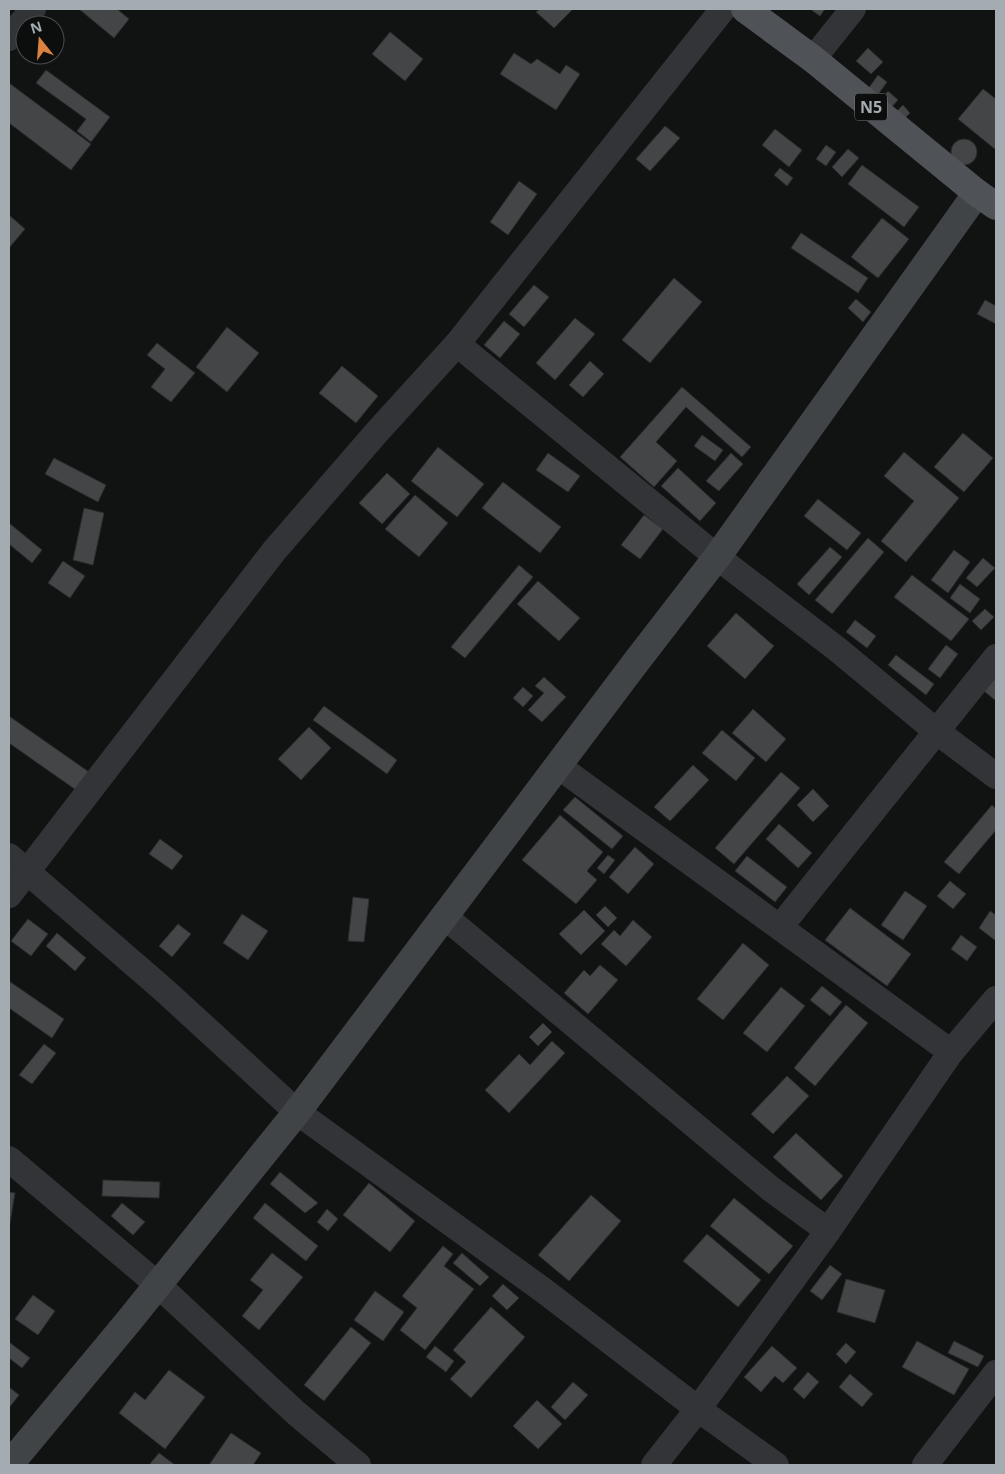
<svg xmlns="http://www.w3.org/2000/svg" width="1005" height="1474" font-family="'Open Sans',sans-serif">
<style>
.building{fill:#434547;stroke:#2b2c2e}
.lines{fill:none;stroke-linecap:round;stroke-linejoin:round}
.street{stroke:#333437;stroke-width:26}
.secondary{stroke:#414447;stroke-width:28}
.primary{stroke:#4f5256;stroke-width:28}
.labels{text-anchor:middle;stroke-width:4;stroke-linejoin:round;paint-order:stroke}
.shield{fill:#0c0d0d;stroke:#767c80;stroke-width:1}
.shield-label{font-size:16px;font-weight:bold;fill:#a4abb1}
</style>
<rect width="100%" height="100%" fill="#111212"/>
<g class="building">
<path d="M79,9H117L129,19L114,38Z"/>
<path d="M540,9H573L554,28L536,12Z"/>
<path d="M810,9H825L820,16Z"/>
<path d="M390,32L423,59L405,81L372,54Z"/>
<path d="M868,48L883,62L871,74L856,61Z"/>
<path d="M514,53L531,64L537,59L560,74L566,65L580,74L556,110L500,74Z"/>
<path d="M46,70L110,117L91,142L77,131L86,119L36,83Z"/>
<path d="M878,75L887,82L877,96L868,89Z"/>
<path d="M9,83L91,144L71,170L9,123Z"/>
<path d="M983,89L996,99V150L958,119Z"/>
<path d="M888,91L898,100L889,110L879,102Z"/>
<path d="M903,105L910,113L901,122L894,114Z"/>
<path d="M665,126L680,138L650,171L636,159Z"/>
<path d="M775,129L802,150L789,167L762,145Z"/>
<circle cx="964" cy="152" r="13"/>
<path d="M826,145L836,152L826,166L816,159Z"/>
<path d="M848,149L859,158L842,177L832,167Z"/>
<path d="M862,165L919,207L904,227L848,184Z"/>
<path d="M780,168L793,178L787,186L774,175Z"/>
<path d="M519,181L537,194L508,235L490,222Z"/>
<path d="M9,215L25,229L9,248Z"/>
<path d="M882,218L909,239L878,278L851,257Z"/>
<path d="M801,233L868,278L858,293L791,248Z"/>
<path d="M674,278L702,302L650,363L622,340Z"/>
<path d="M534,285L549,297L524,327L509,314Z"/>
<path d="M856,299L871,312L863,322L848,308Z"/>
<path d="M985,300L996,306V324L977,314Z"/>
<path d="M575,318L595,334L555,380L536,363Z"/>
<path d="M504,321L520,334L500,358L484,345Z"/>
<path d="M227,327L259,353L227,392L196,367Z"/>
<path d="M157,343L195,373L171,402L151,387L165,369L147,355Z"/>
<path d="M590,361L604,374L583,397L569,385Z"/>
<path d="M342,366L378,396L356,423L319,393Z"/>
<path d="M682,387L751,447L742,457L686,407L656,442L677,461L654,487L620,457Z"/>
<path d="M963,433L993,458L964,492L934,467Z"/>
<path d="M702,435L723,450L715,461L694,446Z"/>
<path d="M438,447L484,484L457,517L411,481Z"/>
<path d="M904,452L959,498L906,562L881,541L914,501L884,476Z"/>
<path d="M548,453L580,476L568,492L536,470Z"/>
<path d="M731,453L743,464L719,491L706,481Z"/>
<path d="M54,458L106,485L98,502L45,474Z"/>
<path d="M678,468L716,503L700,521L661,486Z"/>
<path d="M387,473L410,494L382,524L359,503Z"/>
<path d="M503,482L561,527L540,553L482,508Z"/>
<path d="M415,495L448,523L419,557L385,529Z"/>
<path d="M818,499L861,533L847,550L804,516Z"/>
<path d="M84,508L104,513L93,565L73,560Z"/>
<path d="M644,515L663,529L640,559L621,545Z"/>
<path d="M9,523L42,550L32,563L9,544Z"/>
<path d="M868,538L884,552L832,614L815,600Z"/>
<path d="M830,547L842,557L809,595L797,584Z"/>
<path d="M954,550L970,562L948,593L931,580Z"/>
<path d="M983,558L995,568L977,587L966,578Z"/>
<path d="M63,561L85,576L70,598L48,583Z"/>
<path d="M519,565L533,577L465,658L451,647Z"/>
<path d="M912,575L969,619L951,641L894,597Z"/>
<path d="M538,581L580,618L559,641L517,604Z"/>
<path d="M960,584L980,599L970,613L950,598Z"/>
<path d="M985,609L994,617L981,630L972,621Z"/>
<path d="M736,613L774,646L745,679L707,646Z"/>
<path d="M855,620L876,636L867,648L846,632Z"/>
<path d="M946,645L958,654L940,678L928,669Z"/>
<path d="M896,655L934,684L926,695L888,665Z"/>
<path d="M544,677L566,697L542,722L528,710L544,693L535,686Z"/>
<path d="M996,677V701L984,691Z"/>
<path d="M523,687L533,696L523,707L513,698Z"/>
<path d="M324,706L397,760L387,774L313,720Z"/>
<path d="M753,709L786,739L766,762L732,733Z"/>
<path d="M9,716L89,772L76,790L9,743Z"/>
<path d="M309,727L331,748L301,780L278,759Z"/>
<path d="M722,730L755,758L736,781L702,753Z"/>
<path d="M693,765L709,780L670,821L654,807Z"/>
<path d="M781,772L800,788L734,864L715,848Z"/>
<path d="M813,789L829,806L813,822L797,805Z"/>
<path d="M575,797L623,836L612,849L563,810Z"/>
<path d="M992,805L996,809V830L959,874L944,862Z"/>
<path d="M560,815L603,852L587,871L597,880L576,904L522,860Z"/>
<path d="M779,824L812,853L798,868L766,839Z"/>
<path d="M160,839L183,856L172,870L149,854Z"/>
<path d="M635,847L654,864L628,894L609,877Z"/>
<path d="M608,855L615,860L604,874L597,868Z"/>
<path d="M747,856L787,887L775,902L735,871Z"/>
<path d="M950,881L966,894L953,909L937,896Z"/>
<path d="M905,891L927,906L903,940L881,925Z"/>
<path d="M353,897L369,899L364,942L348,941Z"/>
<path d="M605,906L617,918L608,927L596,915Z"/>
<path d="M850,908L911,954L887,986L825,940Z"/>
<path d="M584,910L605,931L581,955L559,934Z"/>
<path d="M990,911L996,915V941L979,928Z"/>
<path d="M242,914L268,931L248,960L223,943Z"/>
<path d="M28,919L48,934L31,956L11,941Z"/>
<path d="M633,920L652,937L626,966L601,944L614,930L620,936Z"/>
<path d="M178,924L191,934L172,957L159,946Z"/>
<path d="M57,933L86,958L75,971L46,946Z"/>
<path d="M961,935L977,947L967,961L951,949Z"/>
<path d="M743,943L769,965L723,1020L697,999Z"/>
<path d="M600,965L618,980L588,1014L564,993L584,970L590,976Z"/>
<path d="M9,981L64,1019L52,1038L9,1008Z"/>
<path d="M822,986L842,1002L830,1016L810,1000Z"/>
<path d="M781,987L805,1006L767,1052L743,1033Z"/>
<path d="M846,1005L868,1023L815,1086L794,1068Z"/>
<path d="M543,1023L552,1032L538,1046L529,1037Z"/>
<path d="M552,1041L565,1053L509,1113L485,1090L519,1054L530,1065Z"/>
<path d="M44,1044L56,1053L32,1084L19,1075Z"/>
<path d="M787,1076L809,1096L773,1134L751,1114Z"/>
<path d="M796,1133L843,1176L821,1200L773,1157Z"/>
<path d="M280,1172L318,1203L305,1213L270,1184Z"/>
<path d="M103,1180L160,1182L159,1198L102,1196Z"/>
<path d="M369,1183L415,1221L390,1252L343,1215Z"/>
<path d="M9,1192L15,1193L9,1229Z"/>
<path d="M591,1195L621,1221L569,1281L538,1255Z"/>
<path d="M734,1198L793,1246L769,1274L710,1226Z"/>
<path d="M122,1203L145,1222L133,1235L111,1216Z"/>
<path d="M265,1203L318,1246L306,1261L253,1218Z"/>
<path d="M327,1209L338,1219L328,1231L317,1222Z"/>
<path d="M707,1234L761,1280L738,1307L683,1261Z"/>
<path d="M443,1246L453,1254L444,1266L474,1289L425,1350L400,1330L417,1308L402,1296Z"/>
<path d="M272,1253L303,1277L259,1330L242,1316L263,1290L250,1280Z"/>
<path d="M462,1253L489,1277L480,1286L453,1263Z"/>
<path d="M830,1265L842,1274L822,1300L810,1291Z"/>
<path d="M846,1279L885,1290L875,1323L837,1312Z"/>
<path d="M503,1284L519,1298L507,1310L492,1296Z"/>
<path d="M375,1291L404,1312L383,1341L354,1320Z"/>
<path d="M33,1295L55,1311L38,1335L15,1319Z"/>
<path d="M491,1307L525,1337L471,1398L450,1379L466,1362L453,1350Z"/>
<path d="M351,1327L371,1343L324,1401L304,1385Z"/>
<path d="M917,1341L969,1369L954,1395L902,1367Z"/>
<path d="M954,1341L984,1356L978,1367L948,1353Z"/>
<path d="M9,1342L30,1358L22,1368L9,1358Z"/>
<path d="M846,1343L856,1352L846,1364L836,1354Z"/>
<path d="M435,1346L454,1361L446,1372L426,1357Z"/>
<path d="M772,1346L797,1368L783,1383L775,1376L761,1392L744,1377Z"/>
<path d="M169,1370L205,1397L165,1449L119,1413L135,1392L145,1400Z"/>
<path d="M808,1372L819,1382L804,1399L793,1389Z"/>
<path d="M850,1374L873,1394L862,1407L839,1387Z"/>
<path d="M573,1382L588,1395L565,1420L551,1407Z"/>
<path d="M9,1387L19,1395L9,1408Z"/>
<path d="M537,1400L562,1424L538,1449L513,1426Z"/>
<path d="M231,1433L261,1453L253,1465H209Z"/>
<path d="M159,1453L175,1465H149Z"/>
</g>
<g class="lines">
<g class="street">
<path d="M9,38L33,9"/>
<path d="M813,59L853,9"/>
<path d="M457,344L717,557L837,649L936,731L996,776"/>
<path d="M558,766L951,1052"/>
<path d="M9,856L164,990L297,1112L543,1290L698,1409L776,1465"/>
<path d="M9,895L274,551L377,432L457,344L723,9"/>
<path d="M444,916L771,1189L828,1231"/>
<path d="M780,927L996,657"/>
<path d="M9,1159L157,1284L296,1413L358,1465"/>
<path d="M654,1465L698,1409L828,1231L951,1052L996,999"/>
<path d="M925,1465L996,1373"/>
</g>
<path class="secondary" d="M9,1465L128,1322L297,1112L636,662L717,557L977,193"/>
<path class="primary" d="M745,9L813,59L977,193L996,206"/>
</g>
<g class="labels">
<rect class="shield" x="855" y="93.5" width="32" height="27" rx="4"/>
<g class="shield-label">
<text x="871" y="113">N5</text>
</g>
</g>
<rect width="1005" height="1474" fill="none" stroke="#a4abb1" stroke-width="20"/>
<g transform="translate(40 40) rotate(343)"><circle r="24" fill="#0c0d0d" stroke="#494c4f"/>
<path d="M0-4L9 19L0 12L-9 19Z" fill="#db8241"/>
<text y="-8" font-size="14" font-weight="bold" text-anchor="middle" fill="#a4abb1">N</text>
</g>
</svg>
